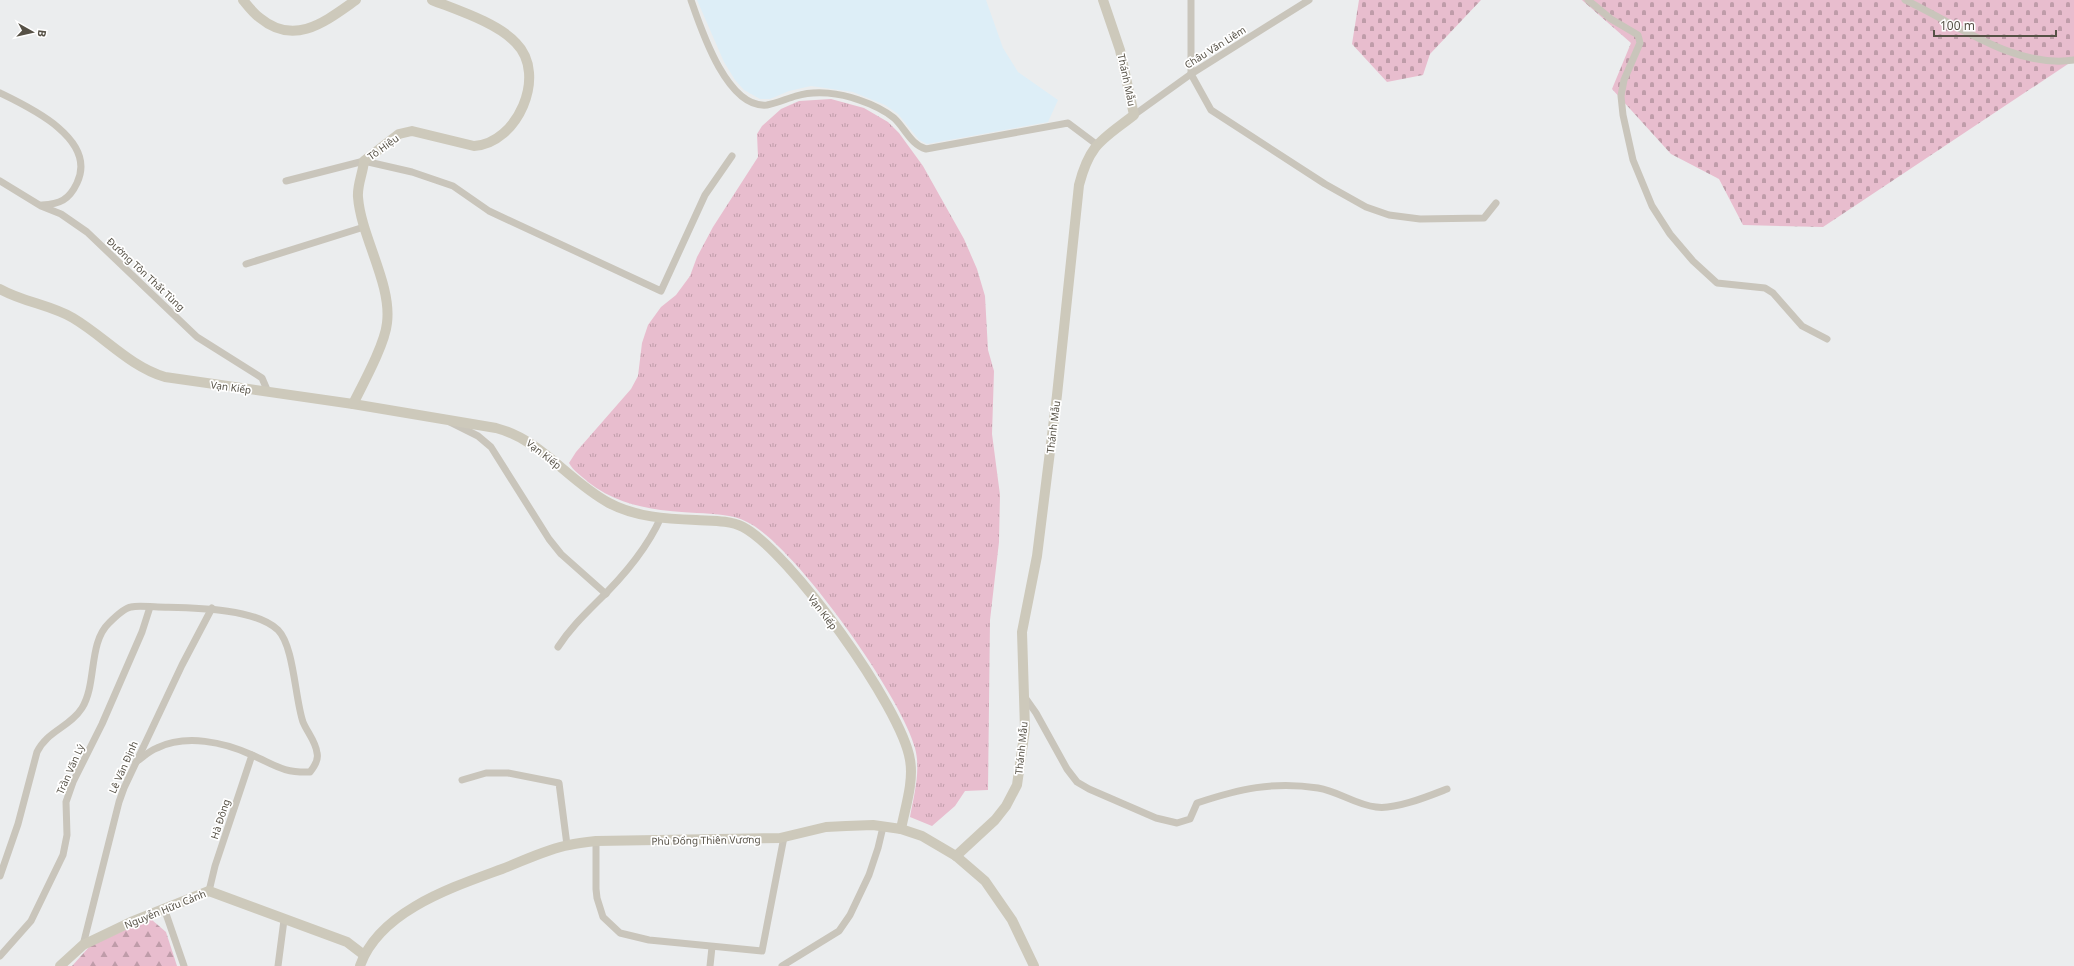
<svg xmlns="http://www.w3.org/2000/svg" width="2074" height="966" font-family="'Noto Sans',sans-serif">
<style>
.medical{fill:#ddeef7}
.grass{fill:url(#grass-tufts)}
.forest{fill:url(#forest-firs)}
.cemetery{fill:url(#cemetery-stones)}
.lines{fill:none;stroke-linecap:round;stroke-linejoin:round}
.street{stroke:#c9c5bb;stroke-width:7}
.secondary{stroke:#cdc9bb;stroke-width:10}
.labels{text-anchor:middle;stroke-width:3.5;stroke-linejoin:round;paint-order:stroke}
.street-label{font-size:10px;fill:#565146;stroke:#fff}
</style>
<defs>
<pattern id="grass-tufts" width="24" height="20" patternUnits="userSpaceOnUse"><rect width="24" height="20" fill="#e8bdce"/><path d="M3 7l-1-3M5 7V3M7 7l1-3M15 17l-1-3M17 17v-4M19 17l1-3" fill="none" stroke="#bf9ca9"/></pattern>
<pattern id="forest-firs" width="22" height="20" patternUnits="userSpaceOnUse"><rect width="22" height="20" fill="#e8bdce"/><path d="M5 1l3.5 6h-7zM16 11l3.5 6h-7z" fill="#bf9ca9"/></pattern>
<pattern id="cemetery-stones" width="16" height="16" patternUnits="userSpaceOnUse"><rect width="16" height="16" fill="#e8bdce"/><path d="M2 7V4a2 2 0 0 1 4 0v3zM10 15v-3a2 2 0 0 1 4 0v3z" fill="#bf9ca9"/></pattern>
</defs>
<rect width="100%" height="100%" fill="#ebedee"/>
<path class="medical" d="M697,0H986L1003,48L1018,72L1058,100L1048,122L927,144L919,140L898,114L885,105L853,92L811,86L789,91L770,99H760L744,90L735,80L724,62Z"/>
<path class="grass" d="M831,99L864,108L888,122L899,133L923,166L964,239L977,269L985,296L988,350L994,371L992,434L1000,495L999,542L990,620L988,790L965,791L955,806L932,826L910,817C914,795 921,770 915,748C902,697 794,544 747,522C732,514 714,514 697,513C658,511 620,507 588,482C582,476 573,471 569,463L576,452L631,389L638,376L642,343L648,325L661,307L676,295L690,276L697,257L713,227L758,157L757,134L762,126L781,109L799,101Z"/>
<path class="forest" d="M147,920H152L166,932L177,966H72L90,946Z"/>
<g class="cemetery">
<path d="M1359,0H1481L1430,54L1423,75L1387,82L1352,44Z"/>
<path d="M1582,0H2074V60L1823,227L1743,225L1719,179L1671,154L1612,89L1631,43Z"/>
</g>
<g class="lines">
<g class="street">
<path d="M691,0C701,29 727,109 767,105C777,103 786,99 796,96C816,90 840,93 859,100C871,104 884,110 894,118C905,128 911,145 926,149L1068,123L1096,144"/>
<path d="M1191,0V74L1211,110L1325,184L1366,207L1389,215L1420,219L1484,218L1496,203"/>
<path d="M1588,0L1611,19L1638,35L1640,43L1624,80L1621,96L1623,115L1633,160L1652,206L1670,234L1693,261L1717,283L1765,288L1773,293L1802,326L1827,339"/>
<path d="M1905,0C1957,24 2015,69 2074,60"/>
<path d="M0,93C29,107 98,139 77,183C69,200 60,204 42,205"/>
<path d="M1134,115L1191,74L1309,0"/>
<path d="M0,181L41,206L61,214L87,232L197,337L262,378L268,392"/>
<path d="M286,181L364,161L412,172L453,186L489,211L661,291L705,195L732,156"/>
<path d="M246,264L364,227"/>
<path d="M450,422L478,436L491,447L549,539L561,554L606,594"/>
<path d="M558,647C569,630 582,617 596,603C621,579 647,549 661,517"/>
<path d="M1024,696L1036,713L1067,769L1077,782L1089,789L1156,818L1177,823L1190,819L1197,803C1239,789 1273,781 1318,788C1338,791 1356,805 1376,807C1395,810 1429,796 1447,789"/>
<path d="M462,780L486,773H508L559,783L567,845"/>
<path d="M596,841V889L597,898L603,917L620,933L649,940L762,951L784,837"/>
<path d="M0,876L18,824L37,752C47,731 70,727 82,708C97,684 88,643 109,623C114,618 124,608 131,607C139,605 150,607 158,607C189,608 254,607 278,630C294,646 295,699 303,722C307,732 316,742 317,753C319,760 314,767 310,772C283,773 275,765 252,755C224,742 186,734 157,748C149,751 143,757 136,762"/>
<path d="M209,891L215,866L252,755"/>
<path d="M164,908L184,966"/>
<path d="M83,945L119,802L124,788L182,665L212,608"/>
<path d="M0,956L31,921L63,855L67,835L66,802L73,782L102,724L142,632L150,607"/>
<path d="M278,966L284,920"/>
<path d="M710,966L712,947"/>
<path d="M782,966L839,931L850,915L869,875L878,848L883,827"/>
</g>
<g class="secondary">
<path d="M243,0C248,6 253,13 260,18C295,47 326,21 356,0"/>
<path d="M0,289C23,302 51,305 73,318C105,337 129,366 165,377L353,404L496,428C542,440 568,481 609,503C635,517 667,519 696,520C711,521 729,520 743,527C789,551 902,708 910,760C914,782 905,808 901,829"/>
<path d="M353,404C363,384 385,344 387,323C392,284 361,237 358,197C357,185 363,173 364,161L399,134L412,131L474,146C517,144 548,75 516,43C498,23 457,10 432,0"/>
<path d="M956,856L995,820L1006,806L1017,785L1025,729L1022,632L1037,556L1057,395L1079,185C1090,143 1102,140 1134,115L1120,50L1103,0"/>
<path d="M60,966L83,945L131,922L209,891L347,942L364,955"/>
<path d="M360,966C379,911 453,887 502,869C523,861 547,849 569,845C578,843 587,842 596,841L780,838L826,827L846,826L873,825L901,829L922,836L956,856L985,881L1012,920L1034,966"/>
</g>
</g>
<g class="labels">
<g class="street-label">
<text transform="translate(1215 47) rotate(-32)" y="4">Châu Văn Liêm</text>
<text transform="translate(1127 80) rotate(78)" y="4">Thánh Mẫu</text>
<text transform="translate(383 147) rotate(-36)" y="4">Tô Hiệu</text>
<text transform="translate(146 274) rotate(43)" y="4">Đường Tôn Thất Tùng</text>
<text transform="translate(231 387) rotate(8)" y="4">Vạn Kiếp</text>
<text transform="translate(1053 427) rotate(-83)" y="4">Thánh Mẫu</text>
<text transform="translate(544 454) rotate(38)" y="4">Vạn Kiếp</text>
<text transform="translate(823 612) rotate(53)" y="4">Vạn Kiếp</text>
<text transform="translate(1021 748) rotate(-84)" y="4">Thánh Mẫu</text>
<text transform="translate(123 767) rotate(-66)" y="4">Lê Văn Định</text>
<text transform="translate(70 769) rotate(-66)" y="4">Trần Văn Lý</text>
<text transform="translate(220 819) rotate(-72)" y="4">Hà Đông</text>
<text transform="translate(706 840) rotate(-1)" y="4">Phù Đổng Thiên Vương</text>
<text transform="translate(165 909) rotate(-22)" y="4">Nguyễn Hữu Cảnh</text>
</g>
</g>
<g transform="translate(32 32) rotate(98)" stroke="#ffffff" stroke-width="3" paint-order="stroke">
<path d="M0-3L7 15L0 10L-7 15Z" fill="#565146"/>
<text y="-6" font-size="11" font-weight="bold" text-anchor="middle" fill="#565146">B</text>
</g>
<path d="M1934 30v6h122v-6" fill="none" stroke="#565146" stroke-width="2"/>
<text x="1940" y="30" font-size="12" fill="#565146" stroke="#ffffff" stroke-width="3" paint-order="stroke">100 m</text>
</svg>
